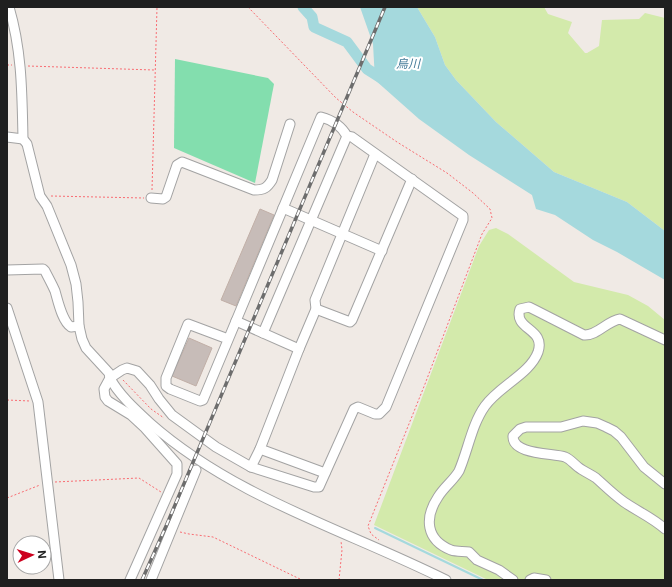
<svg xmlns="http://www.w3.org/2000/svg" width="672" height="587" font-family="Inter,'Noto Sans JP',sans-serif">
<style>
.grass{fill:#d3eaab}
.pitch{fill:#83deae}
.water{fill:#a5d9dd}
.lines{fill:none;stroke-linecap:round;stroke-linejoin:round}
.stream{stroke:#a5d9dd;stroke-width:2}
.river{stroke:#a5d9dd;stroke-width:11}
.building{fill:#c7bcb8;stroke:#c1afa7}
.minor-casing{stroke:#a3a3a3;stroke-width:11}
.path{stroke:#f96c72;stroke-width:1;stroke-dasharray:2 2;stroke-linecap:butt}
.minor{stroke:#fff;stroke-width:9}
.rail-casing{stroke:#6d6d6d;stroke-width:3.5}
.rail{stroke:#fff;stroke-width:2;stroke-dasharray:6;stroke-linecap:butt}
.labels{text-anchor:middle;stroke-width:4;stroke-linejoin:round;paint-order:stroke}
.water-label{font-size:12px;font-style:italic;fill:#427997;stroke:#fff}
</style>
<rect width="100%" height="100%" fill="#f0eae5"/>
<g class="grass">
<path d="M417,7H544L548,14L572,22L568,33L585,53H587L599,46L602,20L639,19L645,13L665,18V231L627,202L554,172L496,122L456,80L445,65L435,37Z"/>
<path d="M496,228L508,234L574,282L628,295L648,306L665,320V580H488L374,525L479,246L489,230Z"/>
</g>
<path class="pitch" d="M175,59L268,78L274,84L255,183L174,148Z"/>
<path class="water" d="M360,7H417L435,37L445,65L456,80L496,122L554,172L627,202L665,231V280L617,252L593,240L555,215L536,209L532,195L469,155L419,119L375,80L373,44Z"/>
<g class="lines">
<path class="stream" d="M375,528L483,580"/>
<path class="river" d="M303,7L312,17L314,27L347,42L367,69L386,81"/>
</g>
<g class="building">
<path d="M260,209L274,215L236,306L221,300Z"/>
<path d="M189,338L212,348L196,386L172,376Z"/>
</g>
<g class="lines">
<g class="minor-casing">
<g id="minor">
<path d="M9,7C22,51 22,93 23,139L27,144L40,196L47,206L71,265L76,284L78,302L79,326L82,339L86,348L109,373L110,378L104,389L105,397L108,401L131,415L145,428L177,464V474L130,580"/>
<path d="M7,137L23,139"/>
<path d="M151,198L163,199L166,197L177,165L182,162L254,190C264,190 267,188 272,180L290,124"/>
<path d="M283,208L382,251"/>
<path d="M7,270L43,269L45,271C48,277 52,284 55,291C58,301 62,321 71,327L79,326"/>
<path d="M7,308L38,402L59,580"/>
<path d="M316,309L350,322L352,320L412,179"/>
<path d="M236,321L299,349"/>
<path d="M263,333L347,136"/>
<path d="M228,339L188,324L166,378V386L170,389L200,401L203,400L236,321L321,117C332,120 342,127 347,136L352,137L463,216V220L386,407L379,414H375L358,407L354,409L319,487H314L251,467L216,447L172,415L159,399L150,385L137,371L127,368L122,370L110,378C118,394 137,411 150,423C235,498 346,530 446,580"/>
<path d="M260,449L325,473"/>
<path d="M251,467L260,449L299,349L316,309L315,300L375,154"/>
<path d="M665,484L644,467L621,437L614,431L606,427L597,423L583,421L561,427H526L520,429L513,436C512,455 553,453 565,457C570,459 573,463 578,467C583,471 590,474 596,478C605,486 614,495 624,502C637,511 653,518 665,529"/>
<path d="M151,580L196,470"/>
<path d="M513,580L499,570L477,560L469,552C463,551 457,552 451,550C426,540 424,518 438,497C444,487 453,481 459,471C468,450 472,424 485,406C499,386 530,374 538,352C546,328 513,330 520,309L529,307L537,311L584,335C597,336 607,321 620,319L665,340"/>
<path d="M530,580L534,578L546,580"/>
</g>
</g>
<g class="path">
<path d="M248,7L336,98L353,112L397,142L447,173L473,193L490,209L492,218L482,234L425,384L368,526L371,534L379,540"/>
<path d="M7,65H12"/>
<path d="M28,66L154,70"/>
<path d="M152,190L157,7"/>
<path d="M51,196L144,198"/>
<path d="M123,380L151,409L164,418"/>
<path d="M7,400L30,401"/>
<path d="M55,482L139,478L161,492"/>
<path d="M7,498L40,485"/>
<path d="M180,532L189,534L213,537L302,580"/>
<path d="M339,580L342,550L341,541"/>
</g>
<use href="#minor" class="minor"/>
<g class="rail-casing">
<path id="rail" d="M142,580L167,524L385,7"/>
</g>
<use href="#rail" class="rail"/>
</g>
<g class="labels">
<g class="water-label">
<text x="408" y="68">烏川</text>
</g>
</g>
<rect width="672" height="587" fill="none" stroke="#1f1f1f" stroke-width="16"/>
<g transform="translate(32 555) rotate(86)"><circle r="19" fill="#ffffff" stroke="#a5a5a5"/>
<path d="M0-3L7 15L0 10L-7 15Z" fill="#cd001e"/>
<text y="-6" font-size="11" font-weight="bold" text-anchor="middle" fill="#1f1f1f">N</text>
</g>
</svg>
